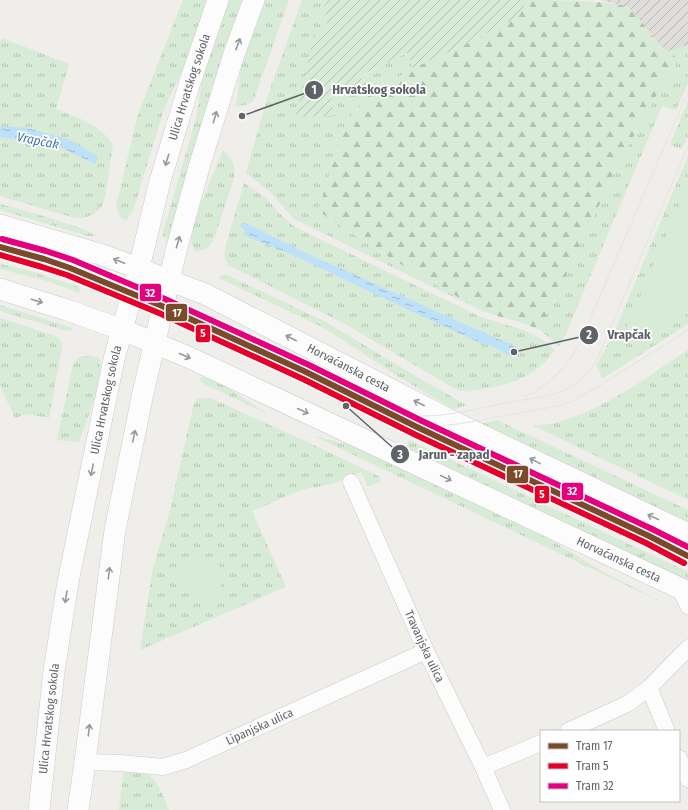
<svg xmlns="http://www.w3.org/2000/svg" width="688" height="810" font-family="'Fira Sans Condensed',sans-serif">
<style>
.industrial{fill:url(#industrial-furrows)}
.grass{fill:url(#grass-tufts)}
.forest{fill:url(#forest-firs)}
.park{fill:#d8ebd6}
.garden{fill:url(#garden-furrows)}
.water{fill:url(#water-ripples)}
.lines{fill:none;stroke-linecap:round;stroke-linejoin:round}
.stream{stroke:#bfe0f9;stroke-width:5.5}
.minor-casing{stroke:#cbcccc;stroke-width:17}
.tertiary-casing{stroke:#cbcccc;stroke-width:22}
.minor{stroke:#fdfcfc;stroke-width:16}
.tertiary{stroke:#fdfcfc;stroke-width:21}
.tram{stroke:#e4e4e4;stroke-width:1}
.tram-1-casing{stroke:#fff;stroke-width:9}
.tram-2-casing{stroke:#fff;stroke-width:9}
.tram-3-casing{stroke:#fff;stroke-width:9}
.tram-1{stroke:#7a4b2a;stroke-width:6}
.tram-2{stroke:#e4002b;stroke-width:6}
.tram-3{stroke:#e5007d;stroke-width:6}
.oneway{stroke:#96999c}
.labels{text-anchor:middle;stroke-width:3.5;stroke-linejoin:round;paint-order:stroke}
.street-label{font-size:12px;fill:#5f6368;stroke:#fff}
.water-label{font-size:13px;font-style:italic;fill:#4174aa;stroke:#fff}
.leader{fill:none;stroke:#5f6368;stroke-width:1.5}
.callout-dot{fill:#5f6368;stroke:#fff;stroke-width:1.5}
.mark-label{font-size:12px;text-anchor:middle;font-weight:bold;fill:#fff}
.callout-label{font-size:13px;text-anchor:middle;font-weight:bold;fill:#5f6368;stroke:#fff;stroke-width:3.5;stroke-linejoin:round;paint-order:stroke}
.line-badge{stroke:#fff;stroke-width:1.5}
.badge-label{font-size:11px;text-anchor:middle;font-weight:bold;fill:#fff}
</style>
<defs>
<pattern id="industrial-furrows" width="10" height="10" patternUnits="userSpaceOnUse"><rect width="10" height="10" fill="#dfddda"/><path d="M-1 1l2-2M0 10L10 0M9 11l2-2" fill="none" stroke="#b8b7b5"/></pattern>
<pattern id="grass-tufts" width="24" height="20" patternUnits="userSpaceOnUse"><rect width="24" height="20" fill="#d8ebd6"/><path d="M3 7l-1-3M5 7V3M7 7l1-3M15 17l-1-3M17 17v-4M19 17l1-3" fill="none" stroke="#b2c2b1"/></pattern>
<pattern id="forest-firs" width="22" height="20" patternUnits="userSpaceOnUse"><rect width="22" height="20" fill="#d8ebd6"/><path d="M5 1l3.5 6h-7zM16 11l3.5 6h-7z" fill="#b2c2b1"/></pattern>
<pattern id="garden-furrows" width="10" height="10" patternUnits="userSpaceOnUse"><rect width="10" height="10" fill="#d8ebd6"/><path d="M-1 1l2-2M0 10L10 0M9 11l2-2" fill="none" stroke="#b2c2b1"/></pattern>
<pattern id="water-ripples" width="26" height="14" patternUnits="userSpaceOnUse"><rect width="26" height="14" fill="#bfe0f9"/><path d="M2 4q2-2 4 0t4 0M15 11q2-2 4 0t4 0" fill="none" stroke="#9eb9cd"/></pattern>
</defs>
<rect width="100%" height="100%" fill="#efeeea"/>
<path class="industrial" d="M600,0H688V45L666,52L628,7Z"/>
<g class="grass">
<path d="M183,0H207L182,71L164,109L133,211L126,221L120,217L116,206L138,114Z"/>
<path d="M227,0H242L221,60L168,239L163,237V232L196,118L203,74Z"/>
<path d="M263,0H289L254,99C249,105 244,106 236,106L241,68L247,44Z"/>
<path d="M302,0H324L328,32L314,35L335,116L331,97L363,84L360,77L407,53L413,68L367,97L350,117L340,140L318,211L392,259L482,311L294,219L271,193L246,173L267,98Z"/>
<path d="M2,38L69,64L56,109C78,118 100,124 113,145C111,155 106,201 102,206C95,215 86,219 75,218L0,196V41Z"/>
<path d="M688,45V84L676,110L662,106L565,336L559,346L540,330L623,155L665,80L675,69L666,52Z"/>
<path d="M688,100V137L682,149L670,145Z"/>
<path d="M223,150C232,159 236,166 234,178L215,237L209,247L199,251H195C190,244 191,235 192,226Z"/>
<path d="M688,156V324L602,379L599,369L596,366L613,335Z"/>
<path d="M244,183L267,199L284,218L295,227L481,317L523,330L540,338L555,350C536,375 519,382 489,388C478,390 468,392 457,390L345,324L228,265L224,255L226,244Z"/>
<path d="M0,204C15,208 90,228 96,236H88L0,210Z"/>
<path d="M0,232L90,259L86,270L55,259L0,244Z"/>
<path d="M0,264L24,269L79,287L80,293L47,281L0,269Z"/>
<path d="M220,275H227L326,322L422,380L467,405L455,409L450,407L399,377L326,329L219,278Z"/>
<path d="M0,305L73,328L72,330L66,331L0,311Z"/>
<path d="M0,318L56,336L61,341L62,347L49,418L26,414L15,418L0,386Z"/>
<path d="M688,350V500L534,426C542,425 550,424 558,422C606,409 647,377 688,350Z"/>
<path d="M83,356L98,357C108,371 85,425 79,442L57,440L73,364L79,357Z"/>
<path d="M199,377L209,378L217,381L268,414L204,384L201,382Z"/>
<path d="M203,398H211L331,453L380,477L381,482L368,486L361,472L331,484L302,490L252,511L286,587L140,650L152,572L170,510L194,403L197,399Z"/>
<path d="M497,420L688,510V523L480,424Z"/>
<path d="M445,431L454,433L688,545V554L438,433Z"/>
<path d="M314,436L351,445L545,536L603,572L674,608Z"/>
<path d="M409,440L688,572V582L406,447Z"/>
<path d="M125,769C132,770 141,770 148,774C157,779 165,800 169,810H119L123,775Z"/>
</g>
<path class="forest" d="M527,0C546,0 617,0 629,8C645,23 655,46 675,56L676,62L675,69L665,80L623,155L540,330L523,323L504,318L482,311L392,259L318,211L340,140L350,117L367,97L413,68L458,48L514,19L520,14Z"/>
<g class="park">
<path d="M688,185V310L636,345L624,334Z"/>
<path d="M218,558L222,593L217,601L204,602L184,586L180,574L187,563Z"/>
</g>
<path class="garden" d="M324,0H527L520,14L514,19L458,48L413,68L407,53L360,76L363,84L331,97L335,116L295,117L314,35L328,32Z"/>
<g class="water">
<path d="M0,126L27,128L68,139L98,156L95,164L62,148L0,137Z"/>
<path d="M250,225L308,254L516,347L512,357L492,346L483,344L438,324L295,256L243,235L246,229Z"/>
</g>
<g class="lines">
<path class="stream" d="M243,226L253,230"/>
<g class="minor-casing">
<g id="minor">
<path id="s1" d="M351,482L426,651L483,767L502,810"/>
<path d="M680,588L688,606"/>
<path d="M649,688L688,648"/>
<path d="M568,731L627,704L649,688L667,731"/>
<path d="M679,758L688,779"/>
<path id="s2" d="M85,762L120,763L163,767L186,760L426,651"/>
<path d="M483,767L541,743"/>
</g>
</g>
<g class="tertiary-casing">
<g id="tertiary">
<path id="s3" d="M0,225L103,255L205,294L458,424L688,534"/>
<path id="s4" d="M0,289L67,310L123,330L188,357L688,592"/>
<path id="s5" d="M39,810L54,671L68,582L114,359L139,268L160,181L190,82L218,0"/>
<path d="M78,810L85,762L115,530L143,393L176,251L199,167L234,54L254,0"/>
</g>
</g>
<use href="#minor" class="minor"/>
<use href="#tertiary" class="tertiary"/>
<g class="tram">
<path d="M525,397C549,387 566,366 579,345L688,92"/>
<path d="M381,409C395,412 409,416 423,416C453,416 483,407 511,402C531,398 553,397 570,387C582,381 589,372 596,362L688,146"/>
<path d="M374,419L398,426L419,428L458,424L558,406L571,402L604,383L688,330"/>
</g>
<g class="tram-1-casing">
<path id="tram-1" d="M0,247L44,259L70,268L162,306L306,372L419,428L649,536L688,556"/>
</g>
<g class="tram-2-casing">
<path id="tram-2" d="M0,255L42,267L67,275L159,313L303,379L416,435L646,543L684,563"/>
</g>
<g class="tram-3-casing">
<path id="tram-3" d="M2,239L46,251L73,260L165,299L309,365L422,421L652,529L688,547"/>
</g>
<use href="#tram-1" class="tram-1"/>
<use href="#tram-2" class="tram-2"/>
<use href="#tram-3" class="tram-3"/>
</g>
<defs><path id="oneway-shaft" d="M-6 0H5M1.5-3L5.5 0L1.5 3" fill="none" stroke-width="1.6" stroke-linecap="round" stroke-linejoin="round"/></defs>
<g class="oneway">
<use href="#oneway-shaft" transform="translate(238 44) rotate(-70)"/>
<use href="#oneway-shaft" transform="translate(215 117) rotate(-74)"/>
<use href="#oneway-shaft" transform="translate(167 160) rotate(107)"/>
<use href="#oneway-shaft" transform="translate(178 242) rotate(-74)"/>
<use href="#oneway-shaft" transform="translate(119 261) rotate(-159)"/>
<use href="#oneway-shaft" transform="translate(37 301) rotate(17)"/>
<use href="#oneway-shaft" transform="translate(291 338) rotate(-153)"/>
<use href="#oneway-shaft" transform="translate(185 356) rotate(24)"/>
<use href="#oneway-shaft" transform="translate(419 403) rotate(-153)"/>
<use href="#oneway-shaft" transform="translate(303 411) rotate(25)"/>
<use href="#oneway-shaft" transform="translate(134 436) rotate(-78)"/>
<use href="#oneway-shaft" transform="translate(535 461) rotate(-154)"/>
<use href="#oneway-shaft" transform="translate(92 470) rotate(102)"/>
<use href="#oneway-shaft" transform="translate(446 478) rotate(25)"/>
<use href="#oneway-shaft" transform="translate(653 517) rotate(-155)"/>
<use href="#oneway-shaft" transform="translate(109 573) rotate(-83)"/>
<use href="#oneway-shaft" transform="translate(66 597) rotate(99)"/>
<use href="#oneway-shaft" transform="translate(89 730) rotate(-83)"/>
</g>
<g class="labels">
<g class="street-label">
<text dy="4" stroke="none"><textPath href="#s5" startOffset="740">Ulica Hrvatskog sokola</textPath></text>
<text dy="4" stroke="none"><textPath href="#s3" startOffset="378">Horvaćanska cesta</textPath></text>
<text dy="4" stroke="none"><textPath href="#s5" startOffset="416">Ulica Hrvatskog sokola</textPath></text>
<text dy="4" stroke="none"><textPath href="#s4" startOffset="676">Horvaćanska cesta</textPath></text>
<text dy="4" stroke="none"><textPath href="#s1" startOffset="180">Travanjska ulica</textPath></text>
<text dy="4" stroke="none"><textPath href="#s5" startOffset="92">Ulica Hrvatskog sokola</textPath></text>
<text dy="4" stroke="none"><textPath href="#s2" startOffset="183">Lipanjska ulica</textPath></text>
</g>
<g class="water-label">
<text transform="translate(38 140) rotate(11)" y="5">Vrapčak</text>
</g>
</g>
<path class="leader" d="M242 116L314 90M514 352L589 335M346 406L400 454"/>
<g class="callout-dot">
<circle cx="242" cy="116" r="4"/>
<circle cx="514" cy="352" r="4"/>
<circle cx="346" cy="406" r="4"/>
<circle cx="314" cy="90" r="10"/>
<circle cx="589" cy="335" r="10"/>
<circle cx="400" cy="454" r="10"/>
</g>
<g class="mark-label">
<text x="314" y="94">1</text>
<text x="589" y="339">2</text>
<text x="400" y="459">3</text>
</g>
<g class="callout-label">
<text x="379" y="94">Hrvatskog sokola</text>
<text x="629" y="339">Vrapčak</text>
<text x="454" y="459">Jarun - zapad</text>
</g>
<g class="line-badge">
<rect x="139" y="283" width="23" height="19" rx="4" fill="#e5007d"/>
<rect x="165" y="303" width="23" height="19" rx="4" fill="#7a4b2a"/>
<rect x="195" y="324" width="16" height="19" rx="4" fill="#e4002b"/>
<rect x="506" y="465" width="23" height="19" rx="4" fill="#7a4b2a"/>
<rect x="561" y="482" width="23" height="19" rx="4" fill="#e5007d"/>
<rect x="534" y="485" width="16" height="19" rx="4" fill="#e4002b"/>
</g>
<g class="badge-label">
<text x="150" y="297">32</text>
<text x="177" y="317">17</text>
<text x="203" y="337">5</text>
<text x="518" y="478">17</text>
<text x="572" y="495">32</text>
<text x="542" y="498">5</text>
</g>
<rect x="540" y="730" width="140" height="72" fill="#ffffff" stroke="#bfc1c3"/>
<rect x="548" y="743" width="20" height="6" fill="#7a4b2a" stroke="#bfc1c3"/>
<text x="576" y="750" font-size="12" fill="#5f6368">Tram 17</text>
<rect x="548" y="763" width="20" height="6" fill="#e4002b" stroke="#bfc1c3"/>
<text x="576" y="770" font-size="12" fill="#5f6368">Tram 5</text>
<rect x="548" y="783" width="20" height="6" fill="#e5007d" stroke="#bfc1c3"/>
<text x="576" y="790" font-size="12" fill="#5f6368">Tram 32</text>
</svg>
